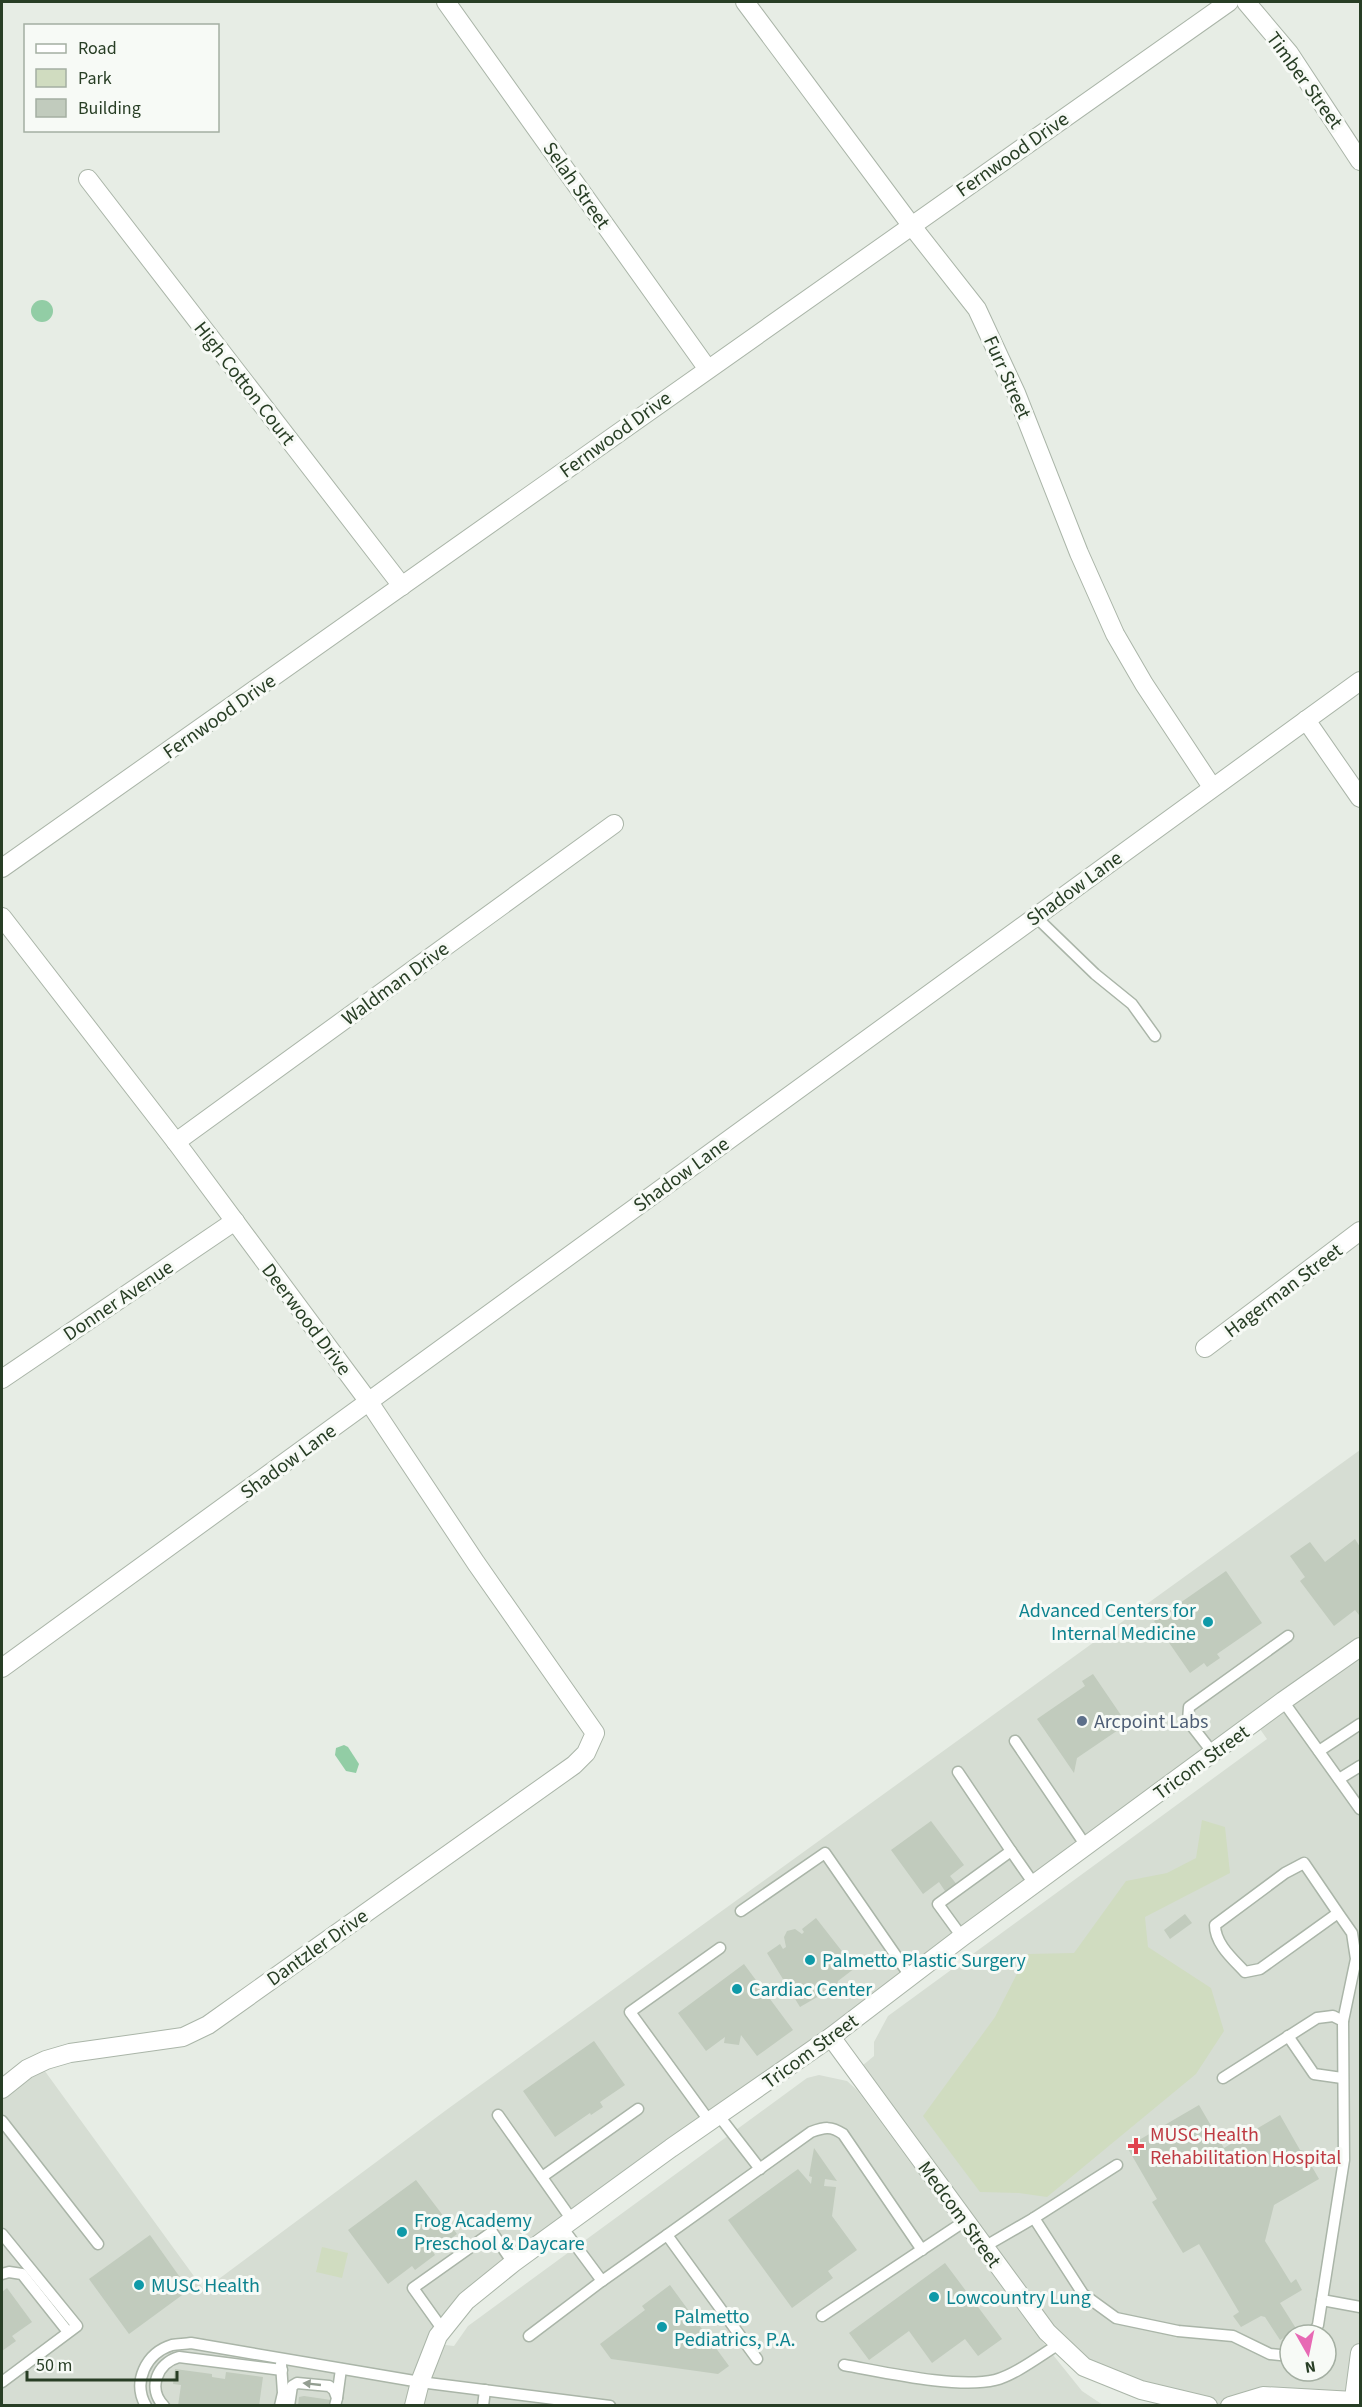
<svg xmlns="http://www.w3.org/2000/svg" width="1362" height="2407" font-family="'Source Sans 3',sans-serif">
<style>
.built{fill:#d6ddd3;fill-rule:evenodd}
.green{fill:#d0dcc0}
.water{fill:#92cda5}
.building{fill:#c1cbbd}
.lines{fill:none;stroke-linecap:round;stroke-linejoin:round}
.service-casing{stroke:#aab5a8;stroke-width:13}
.minor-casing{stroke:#aab5a8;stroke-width:20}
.service{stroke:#fff;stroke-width:10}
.minor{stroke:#fff;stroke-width:18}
.oneway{fill:#949e92}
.culture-dot{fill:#0f9aa8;stroke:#f7faf6;stroke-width:2}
.service-dot{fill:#5c6f8a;stroke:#f7faf6;stroke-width:2}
.health-dot{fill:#e0444e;stroke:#f7faf6;stroke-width:2}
.labels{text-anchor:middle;stroke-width:6;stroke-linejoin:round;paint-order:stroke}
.street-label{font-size:20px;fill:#283e25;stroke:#f7faf6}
.culture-label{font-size:20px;fill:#0d838f;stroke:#f7faf6;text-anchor:start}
.service-label{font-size:20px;fill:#4e5e75;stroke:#f7faf6;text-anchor:start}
.health-label{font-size:20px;fill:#be3a42;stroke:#f7faf6;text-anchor:start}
</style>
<rect width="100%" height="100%" fill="#e7ede5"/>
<path class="built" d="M1360,1450V2405L1354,2401L1208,2405L1084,2367L856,2071L874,2056V2042L888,2016L1267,1739L1255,1722L513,2263L436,2344L454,2346L468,2326L807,2078L819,2075L847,2081L857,2090L1041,2340L1082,2391L1103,2405L2,2406V2089L39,2063L204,2290L449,2108ZM1290,2335H1326V2371H1290Z"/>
<g class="green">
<path d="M1202,1820L1225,1827L1230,1873L1145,1917L1148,1947L1211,1988L1224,2031L1196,2074L1047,2197L1019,2193L980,2192L923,2116L995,2017L1027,1954L1074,1953L1126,1881L1167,1873L1196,1858Z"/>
<path d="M322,2247L348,2253L342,2278L316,2272Z"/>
</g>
<g class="water">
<circle cx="42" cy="311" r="11"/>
<path d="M344,1745L348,1747L359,1764L356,1773L346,1771L335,1755L336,1748Z"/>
</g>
<g class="building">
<path d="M1355,1539L1360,1547V1614L1359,1615L1355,1610L1334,1626L1300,1581L1305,1577L1290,1556L1310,1542L1325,1562Z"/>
<path d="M1226,1571L1262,1623L1217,1654L1220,1658L1207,1667L1204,1663L1190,1673L1154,1621Z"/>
<path d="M1093,1674L1127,1724L1077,1758L1074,1773L1037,1719L1085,1686L1082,1681Z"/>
<path d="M931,1821L964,1865L950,1876L958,1886L947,1894L939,1882L923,1894L891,1850Z"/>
<path d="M1185,1914L1192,1923L1170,1939L1164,1930Z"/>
<path d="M816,1918L855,1968L838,1981L836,1991L828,1997L819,1996L800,2007L767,1953L780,1944L783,1949L786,1947L784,1937L787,1931L795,1929L802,1934L804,1932L802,1929Z"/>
<path d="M744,1964L793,2030L757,2056L741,2035L739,2045L724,2043L725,2037L706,2051L678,2013Z"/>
<path d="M594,2041L625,2085L600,2102L603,2107L591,2115L590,2113L555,2137L523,2091Z"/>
<path d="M1199,2105L1224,2148L1280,2115L1300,2150L1308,2152L1307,2158L1319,2179L1274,2205L1265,2241L1291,2283L1296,2279L1302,2290L1280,2303L1297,2330L1280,2340L1265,2317L1261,2316L1241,2327L1233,2316L1239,2312L1199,2244L1183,2253L1152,2202L1157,2199L1127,2147Z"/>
<path d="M814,2148L837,2181L825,2179L824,2186L836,2187L832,2216L857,2250L828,2271L833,2278L792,2308L728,2220L798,2169L811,2184L812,2177L809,2176Z"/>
<path d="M416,2180L457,2234L433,2252L435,2255L415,2270L412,2266L388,2284L348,2230Z"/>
<path d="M150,2235L189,2290L129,2334L89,2279Z"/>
<path d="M945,2263L1002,2339L978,2356L965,2339L932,2363L909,2331L869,2360L849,2333Z"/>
<path d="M670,2285L729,2366L718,2374L611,2359L600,2344L645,2310L642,2306Z"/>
<path d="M7,2288L32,2322L12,2336L16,2341L2,2351V2292Z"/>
<path d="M175,2369L212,2374V2377L225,2379L226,2372L263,2377L259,2406H178L181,2385L173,2384Z"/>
<path d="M304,2396L331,2400L330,2406H298L299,2397Z"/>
</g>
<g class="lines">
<g class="service-casing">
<g id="service">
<path d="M1035,916L1095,974L1132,1004L1155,1036"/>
<path d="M1283,1701L1360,1809"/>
<path d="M1015,1741L1086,1846"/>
<path d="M1319,1751L1360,1724"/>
<path d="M1213,1753L1188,1721L1189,1707L1288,1636"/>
<path d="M958,1772L1011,1851"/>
<path d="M1339,1779L1360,1766"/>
<path d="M741,1911L825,1853L910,1976"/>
<path d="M1338,1913L1304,1863L1285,1873L1215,1925C1215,1944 1233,1959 1245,1972L1260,1969L1338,1913L1352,1933L1356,1959L1343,2021"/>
<path d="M962,1937L938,1904L1011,1851L1034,1884"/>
<path d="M1288,2036L1314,2074L1342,2078"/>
<path d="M1223,2078L1317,2018L1333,2016L1343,2021L1344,2160L1318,2325L1312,2335"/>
<path d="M498,2115L572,2220"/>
<path d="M719,2116L760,2169"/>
<path d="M2,2121L98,2244"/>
<path d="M710,2122L630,2012L720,1948"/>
<path d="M542,2177L638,2109"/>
<path d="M1034,2218L1117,2165"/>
<path d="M562,2227L602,2281L667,2235L757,2359"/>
<path d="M2,2234L77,2326L2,2382"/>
<path d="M667,2235L811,2132C825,2127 831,2126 843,2134L922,2250"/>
<path d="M984,2247L1034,2218L1083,2294L1116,2318L1178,2331L1233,2336L1270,2354L1290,2356"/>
<path d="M2,2274L9,2272L22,2274L68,2332"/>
<path d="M1322,2300L1360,2307"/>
<path d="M822,2316L965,2221"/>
<path d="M443,2330L413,2288L492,2232L513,2263"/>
<path d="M529,2336L603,2280"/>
<path d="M844,2365C884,2372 957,2389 995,2380C1015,2375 1041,2355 1059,2344"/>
<path d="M337,2398L341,2369"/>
<path d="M146,2406C132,2382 146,2353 172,2345C178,2344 185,2344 191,2343L420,2382L610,2406"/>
<path d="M164,2406C147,2389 157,2363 179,2357L282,2370"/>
<path d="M280,2406L283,2393L281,2364"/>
<path d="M289,2406L292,2386L297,2383L329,2386L334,2390L337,2398L335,2406"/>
<path d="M483,2406L485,2390"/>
</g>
</g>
<g class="minor-casing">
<g id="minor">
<path d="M446,2L707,368"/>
<path d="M745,2L911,225L977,309L1016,393L1079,553L1115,634L1144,684L1212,787"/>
<path d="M1246,2L1289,53L1360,161"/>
<path d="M88,179L402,586"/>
<path d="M1306,720L1360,798"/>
<path d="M2,868L1229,2"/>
<path d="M2,917L176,1142L369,1402L476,1563L595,1733L586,1753L574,1765L208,2025L183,2037L70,2053L46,2060L27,2069L2,2089"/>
<path d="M176,1142L614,824"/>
<path d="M1205,1348L1360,1231"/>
<path d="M2,1379L235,1221"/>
<path d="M2,1668L1360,681"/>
<path d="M831,2037L1047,2332L1084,2367L1141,2390L1208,2406"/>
<path d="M414,2406L420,2382L438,2336L466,2301L513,2263L671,2148L831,2037L962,1937L1283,1701L1360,1647"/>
<path d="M1230,2406L1263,2396L1354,2401"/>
<path d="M1353,2406L1360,2353"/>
</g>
</g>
<use href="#service" class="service"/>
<use href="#minor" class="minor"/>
</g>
<defs><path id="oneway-solid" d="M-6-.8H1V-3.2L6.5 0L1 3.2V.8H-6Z" transform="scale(1.5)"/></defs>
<use class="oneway" href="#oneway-solid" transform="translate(312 2384) rotate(-174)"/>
<g class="culture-dot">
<circle cx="1208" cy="1622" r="6"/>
<circle cx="810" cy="1960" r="6"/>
<circle cx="737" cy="1989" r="6"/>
<circle cx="402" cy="2232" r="6"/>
<circle cx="139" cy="2285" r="6"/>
<circle cx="934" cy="2297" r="6"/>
<circle cx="662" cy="2327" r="6"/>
</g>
<circle class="service-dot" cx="1082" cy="1721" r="6"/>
<path class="health-dot" d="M1133 2137h6v6h6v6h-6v6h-6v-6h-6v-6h6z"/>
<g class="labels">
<g class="street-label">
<text transform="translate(1305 80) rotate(54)" y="7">Timber Street</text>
<text transform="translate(1012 154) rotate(-35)" y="7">Fernwood Drive</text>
<text transform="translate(577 185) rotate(55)" y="7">Selah Street</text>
<text transform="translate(1008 377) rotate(66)" y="7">Furr Street</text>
<text transform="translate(245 383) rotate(52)" y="7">High Cotton Court</text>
<text transform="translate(615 434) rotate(-36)" y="7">Fernwood Drive</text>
<text transform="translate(219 716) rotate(-35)" y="7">Fernwood Drive</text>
<text transform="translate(1074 888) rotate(-36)" y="7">Shadow Lane</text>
<text transform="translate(395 983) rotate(-36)" y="7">Waldman Drive</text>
<text transform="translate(681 1174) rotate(-36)" y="7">Shadow Lane</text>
<text transform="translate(1283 1290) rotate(-37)" y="7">Hagerman Street</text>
<text transform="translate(118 1300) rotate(-34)" y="7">Donner Avenue</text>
<text transform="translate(307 1319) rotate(53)" y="7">Deerwood Drive</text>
<text transform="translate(288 1461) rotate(-36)" y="7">Shadow Lane</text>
<text transform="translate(1201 1762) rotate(-36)" y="7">Tricom Street</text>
<text transform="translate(317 1947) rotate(-35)" y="7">Dantzler Drive</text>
<text transform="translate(810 2051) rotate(-36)" y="7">Tricom Street</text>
<text transform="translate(960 2214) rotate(54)" y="7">Medcom Street</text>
</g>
<g class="culture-label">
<text x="1196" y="1617" text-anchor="end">Advanced Centers for<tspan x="1196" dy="23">Internal Medicine</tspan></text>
<text x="822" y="1967">Palmetto Plastic Surgery</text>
<text x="749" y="1996">Cardiac Center</text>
<text x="414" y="2227">Frog Academy<tspan x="414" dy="23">Preschool &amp; Daycare</tspan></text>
<text x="151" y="2292">MUSC Health</text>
<text x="946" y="2304">Lowcountry Lung</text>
<text x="674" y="2323">Palmetto<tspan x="674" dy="23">Pediatrics, P.A.</tspan></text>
</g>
<g class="service-label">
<text x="1094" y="1728">Arcpoint Labs</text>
</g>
<g class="health-label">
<text x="1150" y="2141">MUSC Health<tspan x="1150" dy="23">Rehabilitation Hospital</tspan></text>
</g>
</g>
<rect width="1362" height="2407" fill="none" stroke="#283e25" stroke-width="6"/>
<rect x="24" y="24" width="195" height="108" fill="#f7faf6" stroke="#a4afa2" stroke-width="1.5"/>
<rect x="36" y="44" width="30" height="9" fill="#ffffff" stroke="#a4afa2" stroke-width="1.5"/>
<text x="78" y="54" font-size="18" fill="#283e25">Road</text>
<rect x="36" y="69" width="30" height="18" fill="#d0dcc0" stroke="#a4afa2" stroke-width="1.5"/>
<text x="78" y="84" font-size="18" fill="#283e25">Park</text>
<rect x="36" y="99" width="30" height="18" fill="#c1cbbd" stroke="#a4afa2" stroke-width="1.5"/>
<text x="78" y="114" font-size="18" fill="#283e25">Building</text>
<g transform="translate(1308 2353) rotate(171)"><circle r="28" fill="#f7faf6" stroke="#a4afa2" stroke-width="1.5"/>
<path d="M0-4.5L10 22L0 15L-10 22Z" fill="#e769b4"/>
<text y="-9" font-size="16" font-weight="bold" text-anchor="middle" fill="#283e25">N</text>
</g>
<path d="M27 2371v9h150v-9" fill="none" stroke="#283e25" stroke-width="3"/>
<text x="36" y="2371" font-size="18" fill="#283e25" stroke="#f7faf6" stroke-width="4.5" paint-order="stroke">50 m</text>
</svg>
